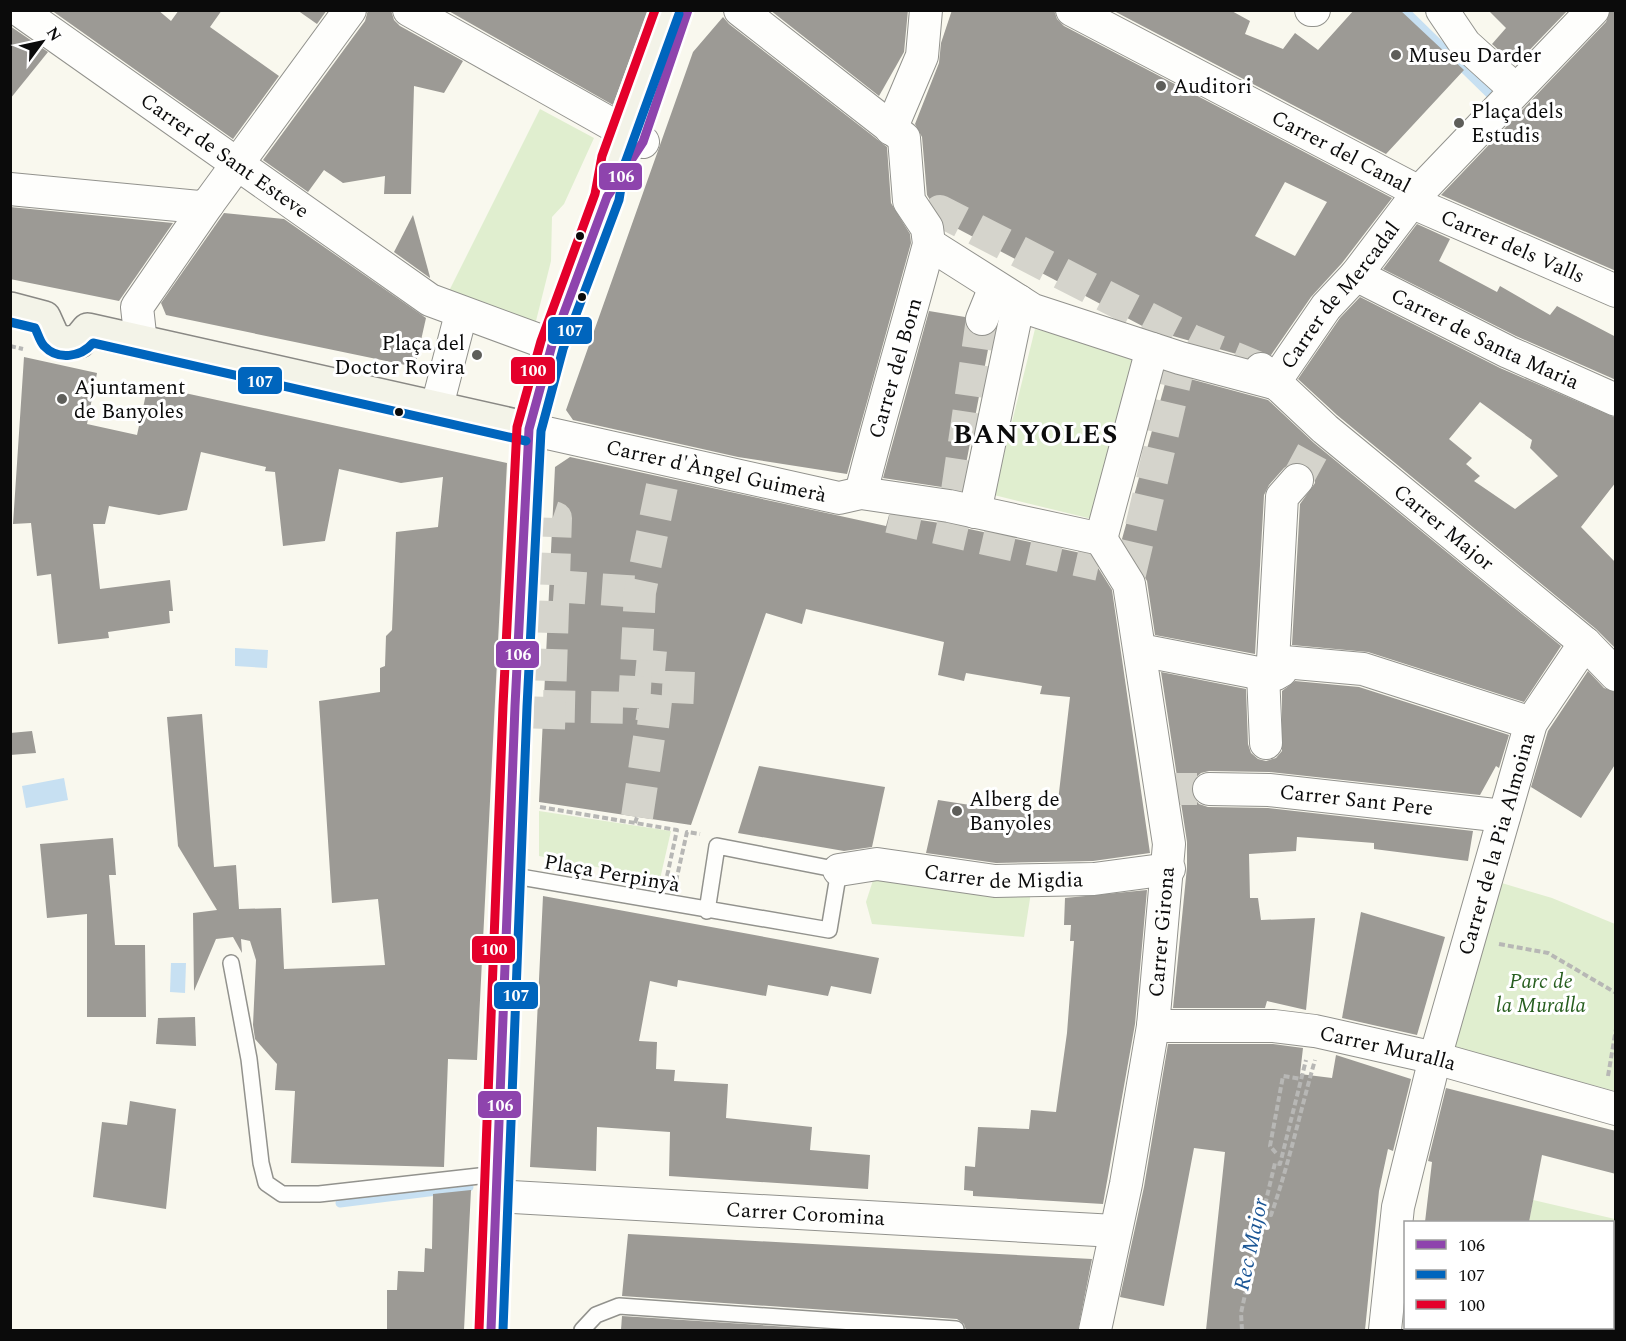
<svg xmlns="http://www.w3.org/2000/svg" width="1626" height="1341" font-family="Spectral,serif">
<style>
.green{fill:#e0eecf}
.water{fill:#c7e0f2}
.lines{fill:none;stroke-linecap:round;stroke-linejoin:round}
.stream{stroke:#c7e0f2;stroke-width:9}
.building{fill:#9c9a95;fill-rule:evenodd}
.street-tunnel{stroke:#d5d4cc;stroke-width:32;stroke-dasharray:32 16;stroke-linecap:butt}
.lane-casing{stroke:#92928d;stroke-width:18}
.street-casing{stroke:#92928d;stroke-width:34}
.secondary-casing{stroke:#898884;stroke-width:36}
.path{stroke:#b7b7b5;stroke-width:4;stroke-dasharray:6 3;stroke-linecap:butt}
.lane{stroke:#fefefc;stroke-width:15}
.street{stroke:#fefefc;stroke-width:32}
.secondary{stroke:#f3f3e8;stroke-width:33}
.bus-1-casing{stroke:#fff;stroke-width:14}
.bus-2-casing{stroke:#fff;stroke-width:14}
.bus-3-casing{stroke:#fff;stroke-width:14}
.bus-1{stroke:#8e44ad;stroke-width:9}
.bus-2{stroke:#0065bd;stroke-width:9}
.bus-3{stroke:#e4002b;stroke-width:9}
.poi-dot{fill:#5e5e5a;stroke:#fff;stroke-width:2}
.bus-dot{fill:#0b0b0b;stroke:#fff;stroke-width:2}
.labels{text-anchor:middle;stroke-width:6;stroke-linejoin:round;paint-order:stroke}
.poi-label{font-size:21px;fill:#0b0b0b;stroke:#fff;text-anchor:start}
.street-label{font-size:21px;fill:#0b0b0b;stroke:#fff}
.park-label{font-size:21px;font-style:italic;fill:#275e1f;stroke:#fff}
.water-label{font-size:22px;font-style:italic;fill:#1b5695;stroke:#fff}
.district-label{font-size:27px;font-weight:bold;letter-spacing:1.5px;fill:#0b0b0b;stroke:#fff}
.line-badge{stroke:#fff;stroke-width:2}
.badge-label{font-size:16px;text-anchor:middle;font-weight:bold;fill:#fff}
</style>
<rect width="100%" height="100%" fill="#f9f8ee"/>
<g class="green">
<path d="M540,109L594,138L564,204L552,217L551,261L535,325L448,293Z"/>
<path d="M1035,329L1140,355L1100,521L994,495Z"/>
<path d="M539,811L671,831L660,879L539,856Z"/>
<path d="M876,871L1032,886L1024,937L872,924L866,902Z"/>
<path d="M1495,881L1552,898L1615,924V1091L1449,1047Z"/>
<path d="M1533,1200L1615,1219V1330H1513L1514,1328H1612V1222H1529Z"/>
</g>
<g class="water">
<path d="M235,648L268,650L267,668L235,666Z"/>
<path d="M64,778L68,800L26,808L22,786Z"/>
<path d="M171,963H186L185,993L170,992Z"/>
</g>
<g class="lines">
<g class="stream">
<path d="M1404,10L1493,97"/>
<path d="M340,1203L469,1187"/>
</g>
</g>
<g class="building">
<path d="M51,10H158L171,21L179,10H222L210,27L279,76L233,139Z"/>
<path d="M297,10H327L317,24Z"/>
<path d="M368,10H391L394,20L400,26L463,61L444,93L414,86L411,194H384L385,176L343,183L324,170L308,192L263,160L365,21Z"/>
<path d="M447,10H648L613,105Z"/>
<path d="M770,10H908L904,52L879,96Z"/>
<path d="M952,10H1054L1057,19L1064,26L1392,198L1342,263L1311,297L1271,355L1256,352L1247,357L1148,329L943,221L927,195L922,137L915,124L939,63L941,43ZM1285,182L1327,202L1295,256L1255,236Z"/>
<path d="M1112,10H1230L1250,21L1245,34L1283,49L1295,33L1318,50L1354,10H1400L1464,70L1386,154Z"/>
<path d="M1488,10H1568L1515,65L1492,44L1506,28Z"/>
<path d="M1610,10H1616V271L1441,195L1606,22Z"/>
<path d="M723,17L729,24L887,147L891,203L910,234L911,243L847,474L738,457L573,420L566,410L693,52Z"/>
<path d="M10,26L48,52L10,99Z"/>
<path d="M10,207L173,223L119,301L10,279Z"/>
<path d="M224,213L284,219L426,318L415,367L166,315L161,303Z"/>
<path d="M413,215L430,277V278L394,252Z"/>
<path d="M1417,224L1450,239L1439,261L1497,292L1500,286L1550,315L1557,306L1616,337V380L1516,336L1383,269Z"/>
<path d="M1360,297L1500,368L1616,418V482L1581,527L1616,563V649L1596,629L1337,415L1298,379L1340,318ZM1480,402L1532,440L1530,448L1558,476L1515,509L1474,481L1480,476L1466,464L1472,458L1449,439Z"/>
<path d="M929,311L965,317L968,330L975,335L991,334L961,490L883,478Z"/>
<path d="M24,357L97,373L87,424L137,435L148,385L507,463L477,1060L448,1059L444,1167L291,1163L295,1091L275,1090L277,1064L255,1039L253,1025L256,960L250,941L241,939L242,953L233,937L216,939L194,991L193,913L217,910L178,846L167,717L202,714L214,867L236,865L239,909L281,908L284,969L385,965L378,899L332,903L319,701L380,692V668L385,666L386,636L392,630L396,532L438,527L443,477L401,483L339,469L325,541L283,546L275,472L265,471L266,467L201,452L187,510L159,515L109,506L105,524H93L100,589L170,580L173,611H169L170,623L108,632L109,638L58,644L51,574L37,576L31,523L13,524Z"/>
<path d="M1168,373L1268,400L1314,443L1561,646L1524,702L1368,652L1292,645L1300,504L1315,483L1314,475L1309,467L1300,462L1291,463L1284,468L1269,485L1264,495L1255,654L1155,635L1147,581L1122,539Z"/>
<path d="M570,457L886,526L889,515L946,524L1090,555L1112,590L1150,853L1093,861L996,863L926,853L938,800L1002,810H1057L1070,697L1040,694L1042,686L966,673L964,681L938,675L944,642L806,609L802,624L766,613L691,825L539,802L555,467Z"/>
<path d="M1588,671L1604,688L1616,692V763L1581,818L1531,787L1548,731Z"/>
<path d="M1161,672L1246,689L1248,744L1251,753L1258,759L1266,761L1276,758L1282,751V691L1295,681L1359,687L1509,735L1499,768L1496,766L1480,795L1269,772L1209,771L1201,773L1194,779L1191,788L1193,797L1199,804L1208,807L1268,808L1473,831L1468,861L1374,849V843L1297,837L1296,851L1249,854L1250,898H1258L1261,920L1315,918L1306,1010L1267,1001L1265,1008H1173L1187,867V842Z"/>
<path d="M32,731L36,753L10,755V733Z"/>
<path d="M759,766L885,787L872,847L844,851L738,833Z"/>
<path d="M113,838L116,875H109L115,945H145L146,1017H87V914L47,918L40,844Z"/>
<path d="M1147,890L1135,1024L1103,1204L973,1196V1191L964,1190L965,1166L975,1167L978,1127L1029,1129L1031,1110L1056,1112L1067,1033L1074,941H1070L1071,925H1064L1065,898Z"/>
<path d="M543,896L879,958L871,994L831,986L828,996L768,985L766,996L678,980L677,987L650,981L639,1041L657,1042L656,1069L675,1070L674,1081L728,1084L726,1118L812,1127L810,1150L870,1155L868,1189L669,1176L670,1132L597,1127L596,1171L530,1167Z"/>
<path d="M1361,912L1445,937L1417,1035L1342,1018Z"/>
<path d="M195,1017L196,1046L156,1044L158,1018Z"/>
<path d="M1168,1044H1273L1303,1048L1300,1074L1332,1078L1336,1055L1411,1079L1393,1151L1388,1149L1379,1191L1365,1330H1206L1225,1152L1194,1148L1164,1306L1120,1297L1144,1187Z"/>
<path d="M1446,1088L1616,1131V1174L1542,1155L1529,1222H1425L1432,1162L1428,1161Z"/>
<path d="M130,1101L176,1109L166,1209L93,1197L102,1122L127,1125Z"/>
<path d="M471,1190L464,1330H387V1290H397L398,1271L424,1272L425,1248L432,1249L433,1194Z"/>
<path d="M628,1234L904,1249L1092,1259L1078,1330H966L964,1324L957,1319L622,1296Z"/>
<path d="M622,1316L835,1330H621Z"/>
</g>
<g class="lines">
<g class="street-tunnel">
<path d="M935,217L940,211L1191,340L1257,367"/>
<path d="M1297,480L1323,432"/>
<path d="M957,491L982,319"/>
<path d="M889,517L1099,565"/>
<path d="M1130,574L1179,365"/>
<path d="M554,586L640,592"/>
<path d="M543,706L634,708L677,713L679,669L636,665"/>
<path d="M634,708L640,592L664,476"/>
<path d="M549,729L556,518L553,517"/>
<path d="M1165,789H1209"/>
<path d="M637,817L653,711"/>
</g>
<g class="lane-casing">
<g id="lane">
<path d="M509,875L829,930L839,870L717,846L707,911"/>
<path d="M231,963L249,1059L261,1163L266,1183L282,1194H319L497,1174"/>
<path d="M582,1330L596,1315L619,1306L956,1329"/>
</g>
</g>
<g class="street-casing">
<g id="street">
<path id="s1" d="M19,10L430,300L552,345"/>
<path d="M409,10L643,142"/>
<path d="M740,10L904,138L909,201L927,228L929,244C907,327 882,409 861,493"/>
<path id="s2" d="M1072,10L1419,192"/>
<path d="M1311,10H1314"/>
<path d="M1442,10L1465,44L1516,90"/>
<path d="M891,129L922,56L926,10"/>
<path d="M10,189L199,207L208,204"/>
<path id="s3" d="M1411,202L1616,291"/>
<path d="M929,244L1033,310L1180,358L1274,383"/>
<path id="s4" d="M1356,275L1508,352L1616,400"/>
<path d="M982,319L995,287"/>
<path d="M141,343L137,307L208,204L350,10"/>
<path id="s5" d="M1261,369L1325,429L1585,643L1616,675"/>
<path id="s6" d="M1274,383L1326,307L1356,275L1419,192L1593,10"/>
<path d="M436,410L461,314"/>
<path id="s7" d="M529,429L839,498L861,493L949,506L1101,539"/>
<path d="M975,512L1019,301"/>
<path d="M1101,539L1152,349"/>
<path d="M1140,650L1263,674H1276"/>
<path d="M1273,661L1363,669L1531,723"/>
<path d="M1281,671L1273,661L1282,497L1297,480"/>
<path d="M1263,674L1266,743"/>
<path id="s8" d="M1209,789L1269,790L1504,816"/>
<path id="s9" d="M839,870L877,864L995,881L1094,879L1169,869"/>
<path id="s10" d="M1153,1026H1274L1315,1031L1435,1058L1616,1109"/>
<path id="s11" d="M496,1196L1115,1231"/>
<path id="s12" d="M1095,1330L1126,1184L1153,1026L1169,844L1129,584L1101,539"/>
<path id="s13" d="M1385,1330L1398,1207L1435,1058L1531,723L1585,643"/>
</g>
</g>
<g class="secondary-casing">
<g id="secondary">
<path d="M10,309L44,318L53,338L65,344L79,341L88,330L529,429"/>
<path d="M491,1330L515,706L529,429L552,345L607,197L613,160L668,10"/>
</g>
</g>
<g class="path">
<path d="M10,346L23,349"/>
<path d="M540,807L677,830L666,881"/>
<path d="M635,823L637,817"/>
<path d="M676,881L687,832L700,834"/>
<path d="M1499,944L1548,953L1616,993"/>
<path d="M1608,1076L1616,1029"/>
<path d="M1276,1153L1270,1146L1283,1076L1301,1079"/>
<path d="M1263,1213L1275,1163L1280,1164L1306,1060"/>
<path d="M1612,1306L1616,1305"/>
<path d="M1242,1330L1241,1313L1263,1213L1271,1215C1289,1164 1300,1112 1315,1060"/>
</g>
<use href="#lane" class="lane"/>
<use href="#street" class="street"/>
<use href="#secondary" class="secondary"/>
<g class="bus-1-casing">
<path id="bus-1" d="M491,1330L515,706L529,429L552,345L607,197L643,142L688,10"/>
</g>
<g class="bus-2-casing">
<g id="bus-2">
<path d="M10,322L35,328C38,334 40,342 44,346C58,361 81,357 93,343L526,441"/>
<path d="M503,1330L527,707L541,431L563,349L619,200L625,163L679,14"/>
</g>
</g>
<g class="bus-3-casing">
<path id="bus-3" d="M479,1330L503,706L517,427L541,341L595,194L602,156L655,10"/>
</g>
<use href="#bus-1" class="bus-1"/>
<use href="#bus-2" class="bus-2"/>
<use href="#bus-3" class="bus-3"/>
</g>
<g class="poi-dot">
<circle cx="1396" cy="55" r="6"/>
<circle cx="1161" cy="86" r="6"/>
<circle cx="1459" cy="123" r="6"/>
<circle cx="477" cy="355" r="6"/>
<circle cx="62" cy="399" r="6"/>
<circle cx="957" cy="811" r="6"/>
</g>
<g class="bus-dot">
<circle cx="580" cy="236" r="5"/>
<circle cx="582" cy="297" r="5"/>
<circle cx="399" cy="412" r="5"/>
</g>
<g class="labels">
<g class="poi-label">
<text x="1408" y="62">Museu Darder</text>
<text x="1173" y="93">Auditori</text>
<text x="1471" y="118">Plaça dels<tspan x="1471" dy="24">Estudis</tspan></text>
<text x="465" y="350" text-anchor="end">Plaça del<tspan x="465" dy="24">Doctor Rovira</tspan></text>
<text x="74" y="394">Ajuntament<tspan x="74" dy="24">de Banyoles</tspan></text>
<text x="969" y="806">Alberg de<tspan x="969" dy="24">Banyoles</tspan></text>
</g>
<g class="street-label">
<text dy="7" stroke="none"><textPath href="#s2" startOffset="304">Carrer del Canal</textPath></text>
<text dy="7" stroke="none"><textPath href="#s1" startOffset="252">Carrer de Sant Esteve</textPath></text>
<text dy="7" stroke="none"><textPath href="#s3" startOffset="111">Carrer dels Valls</textPath></text>
<text dy="7" stroke="none"><textPath href="#s6" startOffset="110">Carrer de Mercadal</textPath></text>
<text dy="7" stroke="none"><textPath href="#s4" startOffset="144">Carrer de Santa Maria</textPath></text>
<text transform="translate(895 368) rotate(-74)" y="7">Carrer del Born</text>
<text dy="7" stroke="none"><textPath href="#s7" startOffset="192">Carrer d'Àngel Guimerà</textPath></text>
<text dy="7" stroke="none"><textPath href="#s5" startOffset="242">Carrer Major</textPath></text>
<text dy="7" stroke="none"><textPath href="#s8" startOffset="148">Carrer Sant Pere</textPath></text>
<text dy="7" stroke="none"><textPath href="#s13" startOffset="500">Carrer de la Pia Almoina</textPath></text>
<text transform="translate(612 873) rotate(10)" y="7">Plaça Perpinyà</text>
<text dy="7" stroke="none"><textPath href="#s9" startOffset="166">Carrer de Migdia</textPath></text>
<text dy="7" stroke="none"><textPath href="#s12" startOffset="404">Carrer Girona</textPath></text>
<text dy="7" stroke="none"><textPath href="#s10" startOffset="237">Carrer Muralla</textPath></text>
<text dy="7" stroke="none"><textPath href="#s11" startOffset="310">Carrer Coromina</textPath></text>
</g>
<g class="park-label">
<text x="1541" y="988">Parc de<tspan x="1541" dy="24">la Muralla</tspan></text>
</g>
<g class="water-label">
<text transform="translate(1250 1244) rotate(-78)" y="8">Rec Major</text>
</g>
<g class="district-label">
<text x="1036" y="443">BANYOLES</text>
</g>
</g>
<g class="line-badge">
<rect x="598" y="162" width="45" height="29" rx="6" fill="#8e44ad"/>
<rect x="547" y="316" width="46" height="29" rx="6" fill="#0065bd"/>
<rect x="510" y="356" width="46" height="29" rx="6" fill="#e4002b"/>
<rect x="237" y="366" width="46" height="29" rx="6" fill="#0065bd"/>
<rect x="495" y="640" width="45" height="29" rx="6" fill="#8e44ad"/>
<rect x="471" y="935" width="45" height="29" rx="6" fill="#e4002b"/>
<rect x="493" y="981" width="46" height="29" rx="6" fill="#0065bd"/>
<rect x="477" y="1090" width="45" height="29" rx="6" fill="#8e44ad"/>
</g>
<g class="badge-label">
<text x="621" y="182">106</text>
<text x="570" y="336">107</text>
<text x="533" y="376">100</text>
<text x="260" y="387">107</text>
<text x="518" y="660">106</text>
<text x="494" y="955">100</text>
<text x="516" y="1001">107</text>
<text x="500" y="1111">106</text>
</g>
<rect width="1626" height="1341" fill="none" stroke="#0b0b0b" stroke-width="24"/>
<rect x="1404" y="1221" width="210" height="108" fill="#ffffff" stroke="#9d9d9d" stroke-width="1.5"/>
<rect x="1416" y="1240" width="30" height="9" fill="#8e44ad" stroke="#9d9d9d" stroke-width="1.5"/>
<text x="1458" y="1251" font-size="18" fill="#0b0b0b">106</text>
<rect x="1416" y="1270" width="30" height="9" fill="#0065bd" stroke="#9d9d9d" stroke-width="1.5"/>
<text x="1458" y="1281" font-size="18" fill="#0b0b0b">107</text>
<rect x="1416" y="1300" width="30" height="9" fill="#e4002b" stroke="#9d9d9d" stroke-width="1.5"/>
<text x="1458" y="1311" font-size="18" fill="#0b0b0b">100</text>
<g transform="translate(42 42) rotate(57)" stroke="#ffffff" stroke-width="4.5" paint-order="stroke">
<path d="M0-4.5L10 22L0 15L-10 22Z" fill="#0b0b0b"/>
<text y="-9" font-size="16" font-weight="bold" text-anchor="middle" fill="#0b0b0b">N</text>
</g>
</svg>
